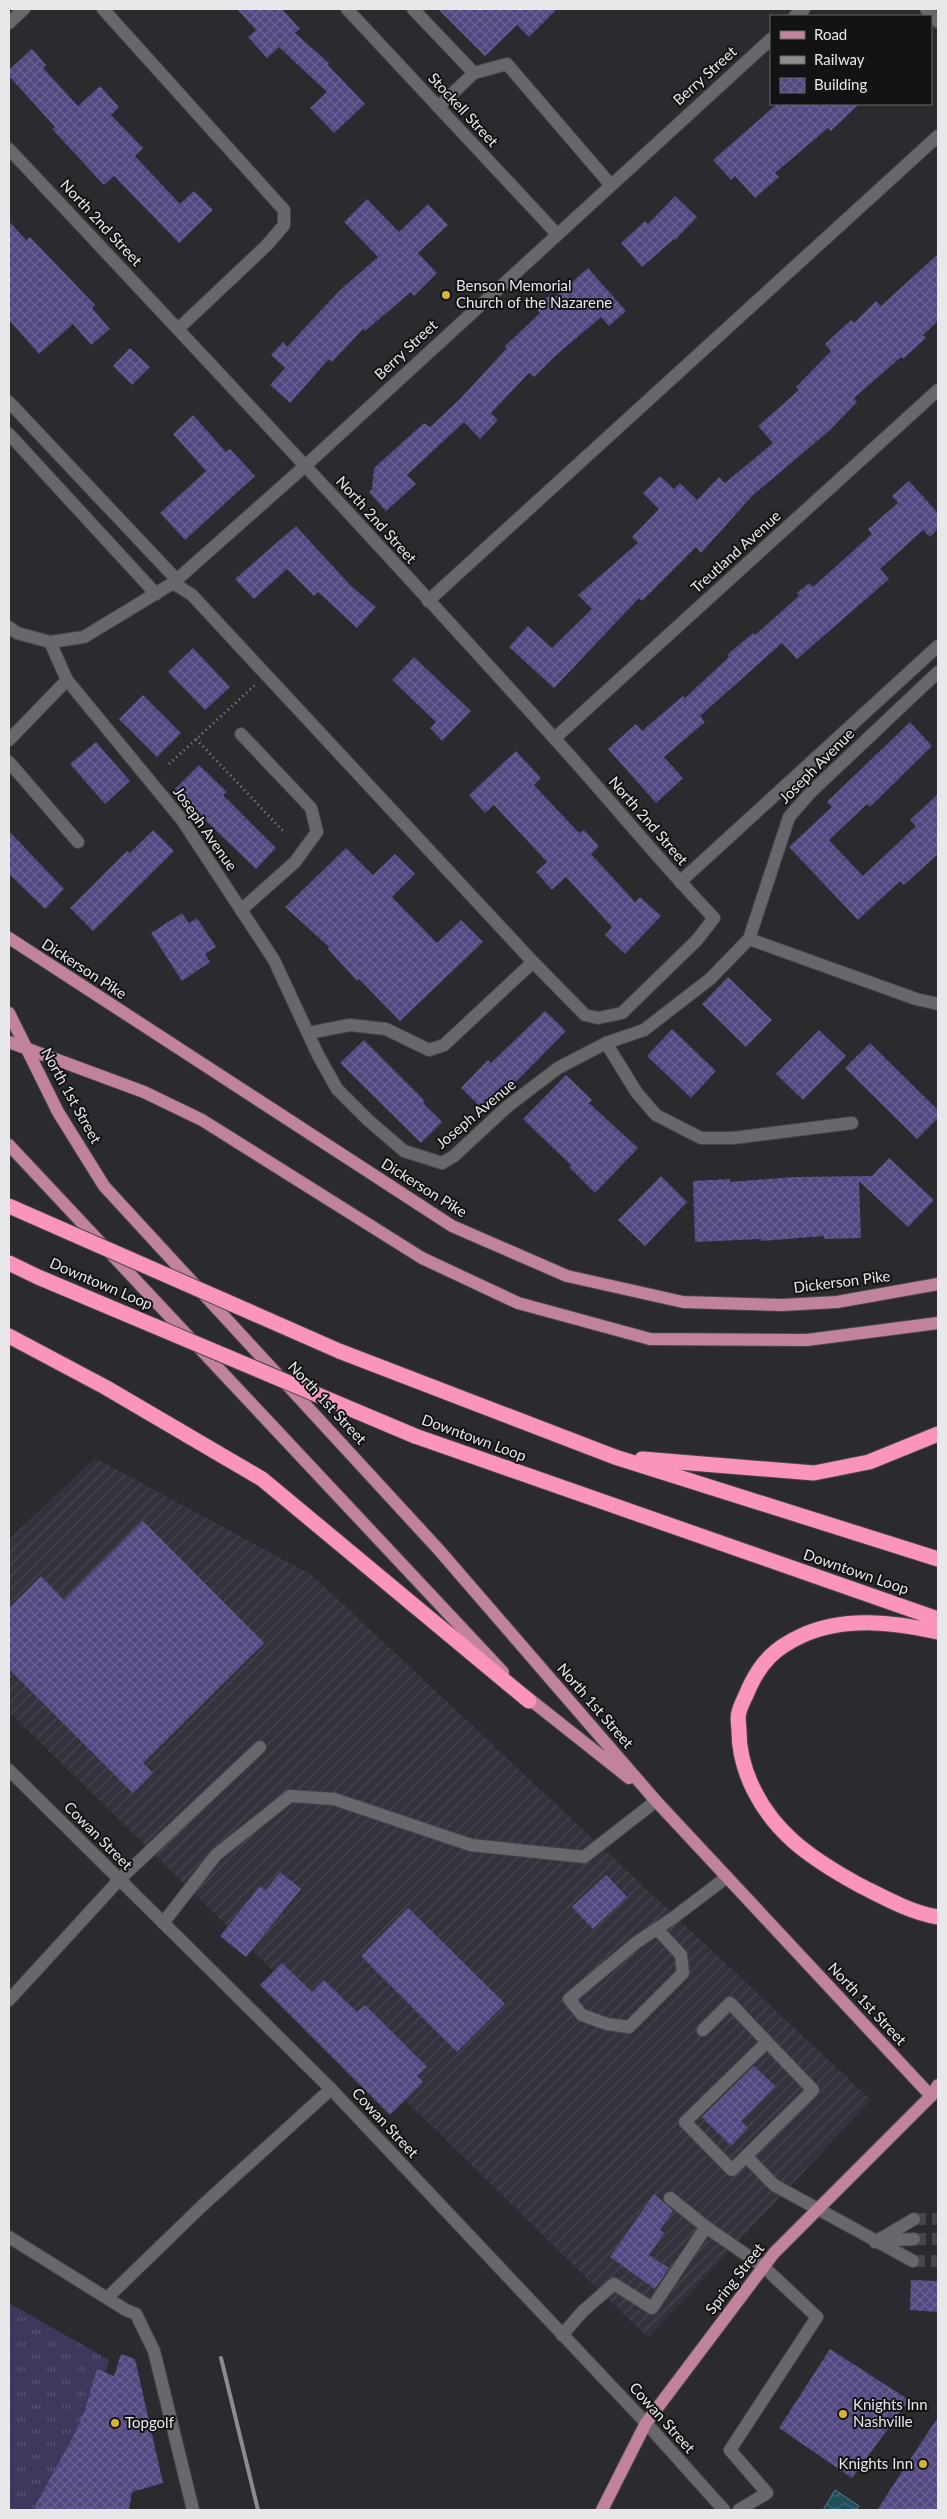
<svg xmlns="http://www.w3.org/2000/svg" width="947" height="2519" font-family="Lato,sans-serif">
<style>
.industrial{fill:url(#industrial-furrows)}
.grass{fill:url(#grass-tufts)}
.water{fill:url(#water-waves);stroke:#5b7d86}
.building{fill:url(#building-cross-hatch)}
.lines{fill:none;stroke-linecap:round;stroke-linejoin:round}
.minor-tunnel{stroke:#47464b;stroke-width:12;stroke-dasharray:12 6;stroke-linecap:butt}
.minor-casing{stroke:#46464a;stroke-width:14}
.major-casing{stroke:#46464a;stroke-width:14}
.highway-casing{stroke:#46464a;stroke-width:17}
.path{stroke:#89888c;stroke-width:3;stroke-dasharray:1 4;stroke-linecap:butt}
.minor{stroke:#67676c;stroke-width:12}
.major{stroke:#c0829d;stroke-width:12}
.highway{stroke:#fb94bd;stroke-width:15}
.rail{stroke:#8d8c90;stroke-width:4}
.highway-bridge-casing{stroke:#46464a;stroke-width:17;stroke-linecap:butt}
.highway-bridge{stroke:#fb94bd;stroke-width:15}
.poi-dot{fill:#d4b635;stroke:#131315;stroke-width:2}
.labels{text-anchor:middle;stroke-width:4;stroke-linejoin:round;paint-order:stroke}
.street-label{font-size:15px;fill:#e8e8ea;stroke:#131315}
.poi-label{font-size:15px;fill:#e8e8ea;stroke:#131315;text-anchor:start}
</style>
<defs>
<pattern id="industrial-furrows" width="10" height="10" patternUnits="userSpaceOnUse" patternTransform="scale(1.25)"><rect width="10" height="10" fill="#34333d"/><path d="M-1 1l2-2M0 10L10 0M9 11l2-2" fill="none" stroke="#484750"/></pattern>
<pattern id="grass-tufts" width="24" height="20" patternUnits="userSpaceOnUse" patternTransform="scale(1.25)"><rect width="24" height="20" fill="#3e385c"/><path d="M3 7l-1-3M5 7V3M7 7l1-3M15 17l-1-3M17 17v-4M19 17l1-3" fill="none" stroke="#5a5574"/></pattern>
<pattern id="water-waves" width="16" height="10" patternUnits="userSpaceOnUse" patternTransform="scale(1.25)"><rect width="16" height="10" fill="#1f4f5b"/><path d="M0 5q4-4 8 0t8 0" fill="none" stroke="#406873"/></pattern>
<pattern id="building-cross-hatch" width="8" height="8" patternUnits="userSpaceOnUse" patternTransform="scale(1.25)"><rect width="8" height="8" fill="#524780"/><path d="M0 0l8 8M0 8l8-8" fill="none" stroke="#6b6292"/></pattern>
</defs>
<rect width="100%" height="100%" fill="#2b2a2f"/>
<path class="industrial" d="M95,1458L312,1575L871,2100L648,2338L9,1712V1540Z"/>
<path class="grass" d="M9,2303L109,2360L93,2409L34,2510H9Z"/>
<path class="water" d="M835,2490L859,2506L856,2510H823Z"/>
<g class="building">
<path d="M237,9H282L300,29L295,33L329,63L328,65L365,104L334,133L310,108L327,92L279,47L267,58L248,37L256,30Z"/>
<path d="M438,9H557L529,37L517,25L485,56Z"/>
<path d="M32,49L46,65L43,68L78,106L100,86L119,107L111,115L143,148L135,156L180,204L194,191L213,210L179,243L114,176L104,185L52,129L55,127L9,76V70Z"/>
<path d="M777,104H859L831,131L828,128L775,173L779,177L755,198L735,176L731,180L713,160Z"/>
<path d="M675,196L697,217L675,240L674,239L642,267L621,243L645,221L648,224Z"/>
<path d="M367,199L399,232L428,204L448,225L418,253L437,273L414,296L411,292L365,331L363,329L332,362L329,359L290,403L270,385L285,368L271,355L283,342L287,347L339,291L378,257L344,222Z"/>
<path d="M9,221L26,240L30,237L95,305L92,308L110,329L91,345L73,324L39,354L9,320Z"/>
<path d="M938,254V321L923,335L926,338L903,359L901,357L854,398L857,402L830,430L753,495L701,553L696,547L642,601L639,598L554,688L509,647L528,626L552,648L592,609L578,595L638,543L632,537L659,509L643,493L660,476L674,489L680,483L697,500L719,477L725,483L773,443L758,426L799,390L796,387L831,351L825,344L851,320L854,323L876,301L881,306Z"/>
<path d="M588,268L626,311L609,326L601,317L554,357L534,377L529,373L491,413L498,420L480,439L464,422L407,475L416,484L386,511L369,492L372,489L374,468L424,423L430,427L459,400L507,348L505,346L540,313L536,308L551,294L554,298Z"/>
<path d="M130,348L150,367L132,385L113,366Z"/>
<path d="M193,415L226,452L230,449L255,476L185,540L160,513L206,471L173,434Z"/>
<path d="M909,481L938,513V529L930,537L923,530L880,569L889,579L797,659L782,643L700,716L705,722L664,757L683,778L656,803L608,749L636,724L642,731L683,696L685,698L729,657L727,655L753,633L755,635L799,596L797,593L809,583L813,587L872,534L868,529L898,503L892,496Z"/>
<path d="M296,526L351,586L376,607L357,628L318,592L314,596L287,569L254,599L235,579Z"/>
<path d="M193,648L230,687L205,710L168,672Z"/>
<path d="M414,657L471,711L442,741L430,728L436,722L392,680Z"/>
<path d="M143,695L181,733L157,757L119,719Z"/>
<path d="M910,722L932,746L870,807L867,804L829,840L863,876L916,826L910,820L938,794V854L904,885L900,881L858,920L789,847L832,807L827,802Z"/>
<path d="M96,742L130,781L105,804L70,764Z"/>
<path d="M516,751L541,778L534,785L579,833L584,830L599,846L591,854L635,902L640,897L661,916L625,954L605,935L612,927L566,877L552,890L536,872L547,862L494,805L485,813L469,795Z"/>
<path d="M199,765L227,792L223,795L276,848L256,869L174,790Z"/>
<path d="M153,830L174,851L93,931L70,908L127,851L130,853Z"/>
<path d="M9,831L64,889L45,909L9,874Z"/>
<path d="M346,848L373,875L395,854L415,874L392,897L437,943L461,920L483,942L400,1021L359,979L357,981L328,949L329,947L285,907Z"/>
<path d="M182,913L189,923L197,918L216,947L205,954L210,962L182,981L151,933Z"/>
<path d="M728,977L772,1020L746,1047L702,1004Z"/>
<path d="M545,1011L566,1031L486,1112L461,1088L488,1060L491,1063Z"/>
<path d="M672,1029L716,1071L691,1098L647,1056Z"/>
<path d="M819,1030L846,1056L803,1100L776,1074Z"/>
<path d="M364,1040L425,1101L423,1103L442,1122L421,1143L340,1063Z"/>
<path d="M870,1043L938,1110V1118L917,1139L845,1068Z"/>
<path d="M566,1075L592,1100L589,1103L638,1148L595,1193L569,1167L571,1165L523,1119Z"/>
<path d="M889,1158L934,1200L908,1227L859,1181L861,1238L824,1239V1236L761,1241V1239L695,1242L693,1181L730,1179V1182L793,1177L872,1176Z"/>
<path d="M661,1176L687,1202L645,1246L618,1220Z"/>
<path d="M143,1521L264,1643L143,1763L153,1773L133,1793L9,1669V1608L41,1576L64,1600Z"/>
<path d="M280,1872L301,1889L246,1957L220,1936L260,1886L266,1890Z"/>
<path d="M606,1875L627,1897L593,1929L572,1907Z"/>
<path d="M408,1908L505,2004L457,2052L361,1956Z"/>
<path d="M282,1963L312,1992L324,1980L357,2012L365,2005L427,2067L417,2076L423,2082L390,2115L260,1985Z"/>
<path d="M754,2066L775,2086L741,2121L748,2128L731,2146L702,2117Z"/>
<path d="M654,2194L673,2211L660,2230L664,2233L649,2255L669,2268L655,2289L610,2257Z"/>
<path d="M911,2280L938,2281V2312L910,2310Z"/>
<path d="M830,2349L909,2400L852,2478L779,2428Z"/>
<path d="M121,2354L135,2359L163,2483L132,2492L129,2510H33L74,2435L85,2410L97,2369L114,2376Z"/>
<path d="M938,2417V2510H877Z"/>
</g>
<g class="lines">
<g class="minor-tunnel">
<path d="M914,2219H938"/>
<path d="M914,2239H938"/>
<path d="M913,2261H938"/>
</g>
<g class="minor-casing">
<g id="minor">
<path d="M103,9L284,210V225L267,245L178,329"/>
<path d="M347,9L556,233"/>
<path d="M413,9L474,73L507,64L610,184"/>
<path d="M926,9L938,22"/>
<path d="M795,16L804,9"/>
<path d="M9,23L24,9"/>
<path d="M438,107L474,73"/>
<path d="M9,149C192,344 375,539 554,738C608,797 658,860 714,918L697,940L622,1013L598,1018L585,1015L533,962L192,595L173,583"/>
<path d="M9,402L177,580"/>
<path d="M9,434L156,594"/>
<path d="M428,601L938,136"/>
<path d="M9,627L17,633L50,642L84,637L173,583L305,466L771,39"/>
<path d="M50,642L67,680L182,820L274,960L318,1055L337,1089L368,1120L404,1151L442,1163L454,1156L508,1106L558,1068L606,1043L644,1030L710,979L749,939L789,817L811,792L938,672"/>
<path d="M241,734L311,808L317,832L295,862L241,910"/>
<path d="M555,738L938,390"/>
<path d="M9,740L67,680"/>
<path d="M9,762L78,842"/>
<path d="M680,882L938,646"/>
<path d="M749,939L916,999L938,1004"/>
<path d="M308,1033L350,1025L386,1029L429,1050L444,1045L533,962"/>
<path d="M606,1043L637,1093L656,1115L701,1138H733L852,1123"/>
<path d="M9,1770L331,2089L646,2423L724,2510"/>
<path d="M163,1923L216,1855L290,1796L334,1799L471,1845L584,1857L656,1801"/>
<path d="M657,1929L681,1955L683,1973L629,2027L607,2024L582,2015L569,1999L637,1942L673,1918L727,1877"/>
<path d="M9,2000L119,1880L260,1747"/>
<path d="M703,2030L730,2003L767,2042"/>
<path d="M746,2156L732,2170L685,2122L767,2042L813,2090L746,2156L774,2185L913,2261"/>
<path d="M706,2227L764,2267L817,2317L730,2450L767,2493L739,2510"/>
<path d="M9,2237L126,2310L136,2314L154,2351L193,2510"/>
<path d="M877,2241L914,2239"/>
<path d="M875,2242L914,2219"/>
<path d="M107,2298L203,2205L331,2089"/>
<path d="M562,2335L583,2311L614,2284L652,2308L706,2227L670,2198"/>
</g>
</g>
<g class="major-casing">
<g id="major">
<path d="M9,938L452,1226L567,1276L683,1302L782,1305L837,1302L938,1284"/>
<path d="M9,1013L58,1112L104,1186L439,1550L656,1801L931,2096"/>
<path d="M9,1042L144,1092L202,1120L422,1258L518,1303L650,1339L807,1340L938,1323"/>
<path d="M9,1145L503,1672"/>
<path d="M523,1694L629,1778"/>
<path d="M602,2510L646,2423L774,2253L931,2096L938,2085"/>
</g>
</g>
<g class="highway-casing">
<g id="highway">
<path d="M9,1263L38,1277"/>
<path d="M9,1336L105,1387L262,1479L529,1701"/>
<path d="M339,1351L615,1457L938,1559"/>
<path d="M415,1436L938,1619"/>
<path d="M642,1459L814,1473L869,1462L938,1434"/>
<path d="M938,1632C894,1622 843,1616 801,1636C775,1648 761,1662 749,1688C746,1696 741,1704 739,1712C737,1718 739,1725 739,1731C739,1772 762,1813 792,1840C813,1859 837,1873 861,1886C885,1898 912,1913 938,1917"/>
</g>
</g>
<g class="path">
<path d="M196,739L284,832"/>
<path d="M169,764L255,685"/>
</g>
<use href="#minor" class="minor"/>
<use href="#major" class="major"/>
<use href="#highway" class="highway"/>
<path class="rail" d="M221,2358L258,2510"/>
<g class="highway-bridge-casing">
<g id="highway-bridge">
<path d="M9,1206L339,1351"/>
<path d="M38,1277L415,1436"/>
</g>
</g>
<use href="#highway-bridge" class="highway-bridge"/>
</g>
<g class="poi-dot">
<circle cx="446" cy="295" r="5"/>
<circle cx="843" cy="2414" r="5"/>
<circle cx="115" cy="2423" r="5"/>
<circle cx="923" cy="2464" r="5"/>
</g>
<g class="labels">
<g class="street-label">
<text transform="translate(705 76) rotate(-42)" y="5">Berry Street</text>
<text transform="translate(463 110) rotate(47)" y="5">Stockell Street</text>
<text transform="translate(101 223) rotate(47)" y="5">North 2nd Street</text>
<text transform="translate(406 350) rotate(-43)" y="5">Berry Street</text>
<text transform="translate(376 520) rotate(48)" y="5">North 2nd Street</text>
<text transform="translate(736 552) rotate(-42)" y="5">Treutland Avenue</text>
<text transform="translate(817 766) rotate(-45)" y="5">Joseph Avenue</text>
<text transform="translate(648 821) rotate(49)" y="5">North 2nd Street</text>
<text transform="translate(205 829) rotate(55)" y="5">Joseph Avenue</text>
<text transform="translate(84 969) rotate(33)" y="5">Dickerson Pike</text>
<text transform="translate(71 1096) rotate(61)" y="5">North 1st Street</text>
<text transform="translate(476 1114) rotate(-40)" y="5">Joseph Avenue</text>
<text transform="translate(424 1188) rotate(32)" y="5">Dickerson Pike</text>
<text transform="translate(842 1282) rotate(-7)" y="5">Dickerson Pike</text>
<text transform="translate(101 1284) rotate(23)" y="5">Downtown Loop</text>
<text transform="translate(327 1403) rotate(47)" y="5">North 1st Street</text>
<text transform="translate(474 1438) rotate(20)" y="5">Downtown Loop</text>
<text transform="translate(856 1572) rotate(19)" y="5">Downtown Loop</text>
<text transform="translate(595 1706) rotate(49)" y="5">North 1st Street</text>
<text transform="translate(98 1836) rotate(45)" y="5">Cowan Street</text>
<text transform="translate(867 2004) rotate(47)" y="5">North 1st Street</text>
<text transform="translate(385 2123) rotate(47)" y="5">Cowan Street</text>
<text transform="translate(735 2279) rotate(-52)" y="5">Spring Street</text>
<text transform="translate(662 2418) rotate(48)" y="5">Cowan Street</text>
</g>
<g class="poi-label">
<text x="456" y="291">Benson Memorial<tspan x="456" dy="17">Church of the Nazarene</tspan></text>
<text x="853" y="2410">Knights Inn<tspan x="853" dy="17">Nashville</tspan></text>
<text x="125" y="2428">Topgolf</text>
<text x="913" y="2469" text-anchor="end">Knights Inn</text>
</g>
</g>
<rect width="947" height="2519" fill="none" stroke="#e8e8ea" stroke-width="20"/>
<rect x="770" y="15" width="162" height="90" fill="#131315" stroke="#68686a"/>
<rect x="780" y="31" width="25" height="8" fill="#c0829d" stroke="#68686a"/>
<text x="814" y="40" font-size="15" fill="#e8e8ea">Road</text>
<rect x="780" y="56" width="25" height="8" fill="#8d8c90" stroke="#68686a"/>
<text x="814" y="65" font-size="15" fill="#e8e8ea">Railway</text>
<rect x="780" y="78" width="25" height="15" fill="url(#building-cross-hatch)" stroke="#68686a"/>
<text x="814" y="90" font-size="15" fill="#e8e8ea">Building</text>
</svg>
